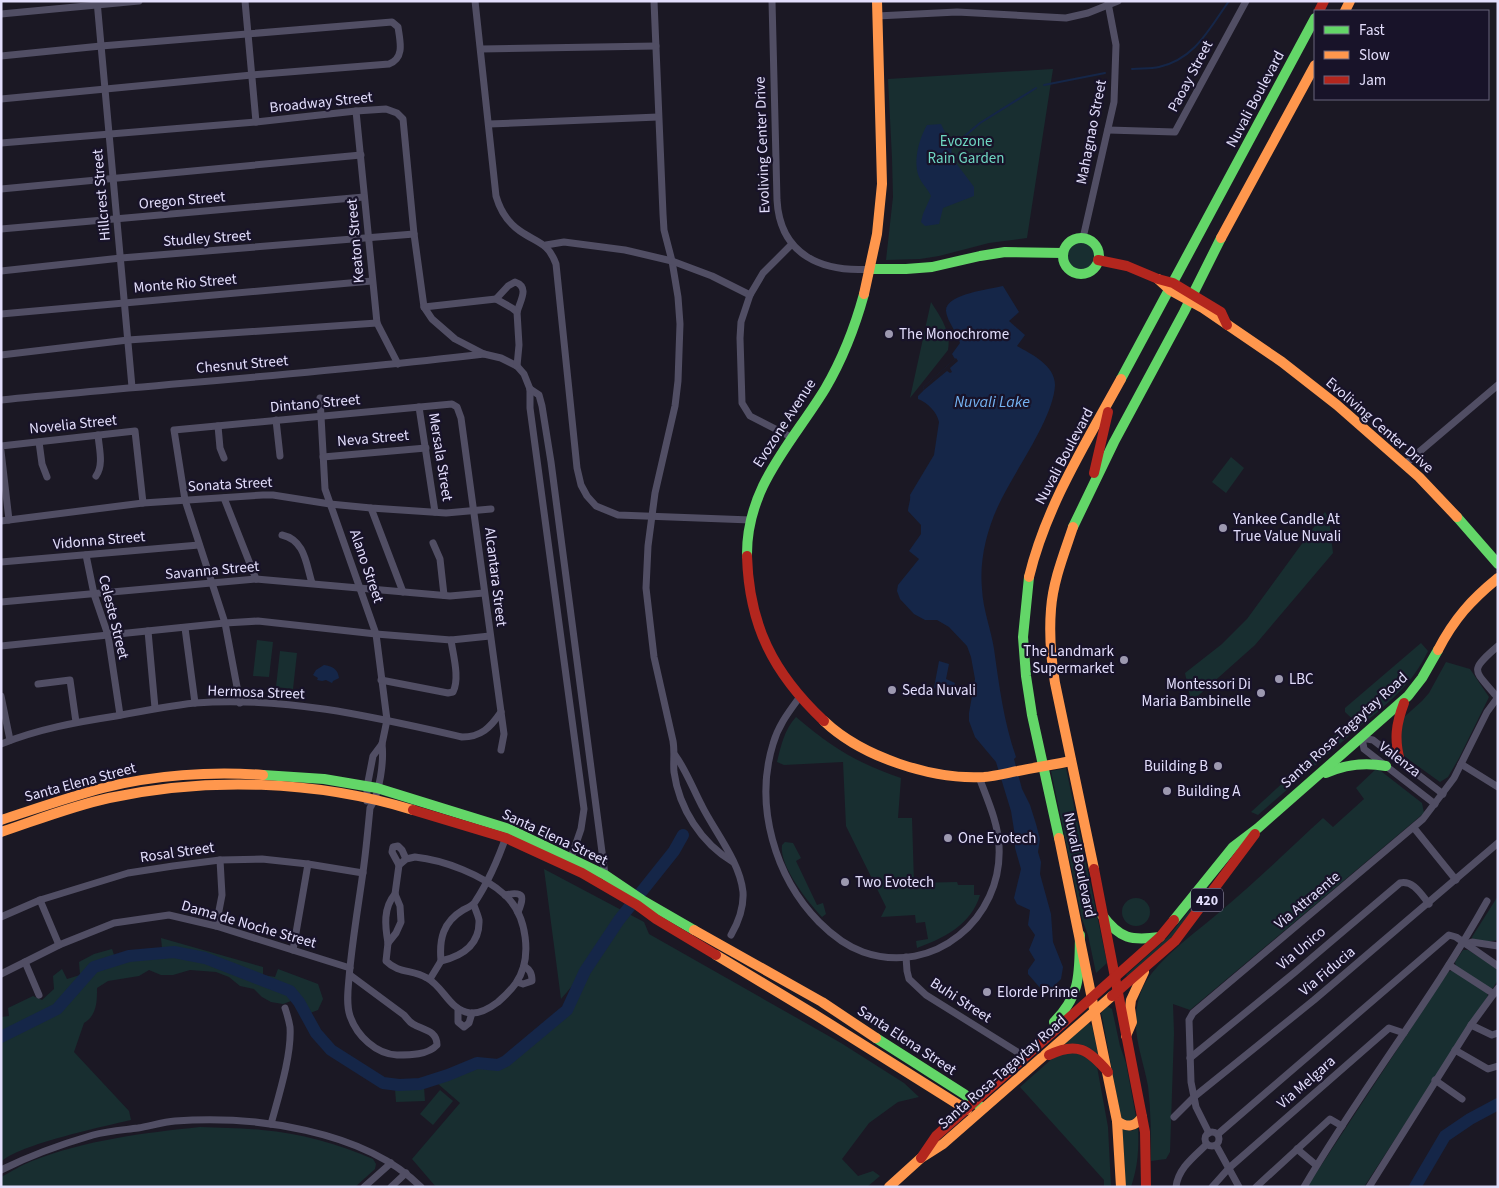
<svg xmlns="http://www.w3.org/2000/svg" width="1499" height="1188" font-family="'Source Sans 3',sans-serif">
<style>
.green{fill:#182e30}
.water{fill:#152648}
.pier{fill:#1b1824}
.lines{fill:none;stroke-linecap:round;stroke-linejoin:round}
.stream{stroke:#152648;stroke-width:2}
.river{stroke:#152648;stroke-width:12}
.street{stroke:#514e64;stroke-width:7}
.fast{stroke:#63d668;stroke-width:10}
.slow{stroke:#ff974d;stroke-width:10}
.jam{stroke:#b3261e;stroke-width:10}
.poi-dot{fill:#9d99b0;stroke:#181329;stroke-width:2}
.labels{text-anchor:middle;stroke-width:4.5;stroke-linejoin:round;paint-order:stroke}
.shield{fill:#181329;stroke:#a6a1bd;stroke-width:1}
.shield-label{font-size:14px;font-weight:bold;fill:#e3defc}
.street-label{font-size:15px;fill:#e3defc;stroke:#181329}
.park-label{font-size:15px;fill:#6fd7c2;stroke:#181329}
.poi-label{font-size:15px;fill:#e3defc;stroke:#181329;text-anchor:start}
.water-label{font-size:16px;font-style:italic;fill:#75b3f3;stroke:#181329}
</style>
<rect width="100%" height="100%" fill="#1b1824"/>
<g class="green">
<path d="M1053,69L1027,238L989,243L939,256L920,259L886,260L893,197L892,158L888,79Z"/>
<circle cx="1081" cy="256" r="14"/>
<path d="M931,302C940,316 952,333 948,350L910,398Z"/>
<path d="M1231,457L1244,468L1226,493L1212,482Z"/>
<path d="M1325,512L1329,519L1333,553L1255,645L1191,702L1185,673L1222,644L1247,619Z"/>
<path d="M257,640L273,642L269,677L253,676Z"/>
<path d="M1421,643L1428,651C1413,683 1388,704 1360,726L1345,712V708Z"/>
<path d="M280,651L297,653L293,689L276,687Z"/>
<path d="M1446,662L1470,669L1489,697L1459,758L1448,777L1440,782L1408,759L1401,753L1398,741L1402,719L1422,701L1429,693Z"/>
<path d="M796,717C831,747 857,763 901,778L898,818H912L914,883L957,882L958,885H974V895H980C971,925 944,938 917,948L916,941L928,939L925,922L916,923L915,915L881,917L886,907L846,826L843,762L784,765L777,762C781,746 784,730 796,717Z"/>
<path d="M1345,726L1350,731V735L1258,815L1251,812Z"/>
<path d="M1066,768L1107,963L1096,973L1088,935L1082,919L1051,771Z"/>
<path d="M1377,768L1422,803L1424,813L1190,1010L1173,1004L1174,1033L1170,1152L1166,1159L1151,1161C1151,1136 1151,1111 1148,1086C1144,1063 1134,1039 1136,1015C1137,1000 1142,985 1152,973C1170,950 1200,929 1222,910C1257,881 1289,849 1323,818L1333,827L1364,799L1356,788Z"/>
<path d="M785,842L793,843L801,858L796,861L817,905L823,903L826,914L822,917C808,902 779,866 782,845Z"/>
<path d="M1243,845L1169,941L1127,976L1126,975L1167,938Z"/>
<path d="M544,869L644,922L649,934L841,1043L904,1083L919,1097L898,1102L869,1123L842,1159L858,1176L873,1171L880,1176L867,1187H436L412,1159L460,1103L437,1083L479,1067L498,1065L506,1061L567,1010L583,973L561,999Z"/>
<path d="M1498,896V940L1485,942L1473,940L1472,937Z"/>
<circle cx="1136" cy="912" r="14"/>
<path d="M161,938L263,967V975L275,977L278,969L318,984L323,999L318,1010L310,1013L291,1001L283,1004L271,1002L262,997L254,989L240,986L229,977L216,972L190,970L173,975H161L149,970L139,976L108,981L97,988C97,1002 97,1015 84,1023L74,1052L129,1111L131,1120C105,1126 17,1145 1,1162V1017L9,1016L8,1008L33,996L42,1000L54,989L53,976L62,969L67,979L80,975L79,962L94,954L112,949L114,955L162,948Z"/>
<path d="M1463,950H1468L1498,969V980L1493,988L1490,989L1456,967L1455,962Z"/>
<path d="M1453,970L1487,993L1488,996L1364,1187H1307L1448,972Z"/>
<path d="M1107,1006L1112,1009L1120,1046L1126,1063L1136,1117L1130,1122L1121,1119L1102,1016L1101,1013Z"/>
<path d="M1089,1023L1092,1026L1099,1057L1062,1045L1087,1024Z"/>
<path d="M1079,1050L1097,1067L1098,1072L1108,1127L1111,1187H1104V1180L1020,1087L1054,1057Z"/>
<path d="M424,1087L425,1101L396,1102L395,1089Z"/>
<path d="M440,1090L453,1101L433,1125L420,1114Z"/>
<path d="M200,1127C220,1128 241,1128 262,1130C300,1133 338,1144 373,1159L376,1164L375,1169L355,1187H1V1177C11,1172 21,1165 32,1161C86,1140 143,1133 200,1127Z"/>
<path d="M1138,1128C1139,1149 1138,1166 1131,1187H1124L1125,1170L1122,1129L1131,1131Z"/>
</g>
<g class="water">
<path d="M941,124L952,147L951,155L953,159L974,187V196L943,208L939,224L925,226L921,222L923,214L931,196C928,189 923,185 920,179C912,163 919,139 927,125Z"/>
<path d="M1003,286L1019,312L1009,321L1025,335L1017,346C1031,354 1055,365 1055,385C1054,416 1017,468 1002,498C988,525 979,558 982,589C983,610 991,629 994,649C999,685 1004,723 1016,757L1014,759L1022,789L1030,805L1036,824L1040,839L1038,852L1041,862L1040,874L1051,914L1053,942L1063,967L1061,979L1052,988L1047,990L1041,989L1028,974V970L1035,960L1029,950L1035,935L1028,925L1030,910L1017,904L1014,898L1021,869L1015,848V836L1011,811L996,762L975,737L969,721V713L975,679L971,657L967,646L949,627L937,620H925L914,614L900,599L897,591L898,585L919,559L909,551L921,534V525L908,511C908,506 911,500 910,495L934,455L939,422C937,412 927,402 918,399V396L924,390L923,387L955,359L952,354L960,343C958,333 947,322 946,311C945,294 991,289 1003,286Z"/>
<path d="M939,661L949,664L946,679L955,683L952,692L934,688Z"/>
<path d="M324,665C332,666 338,669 339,678L333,681L332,683L326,680L322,681L317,680L318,678L313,675L316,670Z"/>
</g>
<path class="pier" d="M956,358L958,361L950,368L952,372L950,373L947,371L924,390L923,387Z"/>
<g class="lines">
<g class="stream">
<path d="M1132,69C1140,68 1151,69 1159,67C1195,59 1209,29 1229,1"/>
<path d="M1044,85L1105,73"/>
<path d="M952,147L980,123L1036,88"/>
</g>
<g class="river">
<path d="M1,1037L57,1009L94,967L129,956L174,952L205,958L290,991L299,1002L316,1033L331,1050L383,1083L399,1085L420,1084L448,1075L477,1063L498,1065L506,1061L567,1010L585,971L619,920L674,851L683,835"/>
<path d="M1415,1187L1445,1136L1470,1119L1498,1104"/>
</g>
<g class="street">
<path d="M97,1L132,387"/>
<path d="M245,1L256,122"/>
<path d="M475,1L496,196C500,210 507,222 520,231C537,243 548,242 556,264L577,468L581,485L587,496L596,506L618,515L751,520"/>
<path d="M654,1L663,214L664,230L672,261L678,297L680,324L678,381L675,406L655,493L648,546L646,588L654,657L673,741C675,752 673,762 674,772C679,808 701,843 733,862"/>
<path d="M772,1L777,200C780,255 822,273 872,269"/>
<path d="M1,14L139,1"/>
<path d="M877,16L957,12L1066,18L1088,13L1118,1"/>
<path d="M481,49L656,46"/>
<path d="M1,56L101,46L392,22L398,27C400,41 405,58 389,64L252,75L1,99"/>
<path d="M356,111L377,323L398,364"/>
<path d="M489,124L658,117"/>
<path d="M1108,130L1175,132L1246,1"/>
<path d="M1,143L256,122L356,111L386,109L397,113L403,119L414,234L424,307L432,319L455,339L484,354L501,358L517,366L524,374L530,389V408L584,809L581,829L571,858"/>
<path d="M1,189L361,155"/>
<path d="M1,229L364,197"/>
<path d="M1083,238L1114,102L1116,45L1108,3"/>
<path d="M546,245L564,242L625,250L672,261L712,276L750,295"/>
<path d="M1,271L121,258L414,234"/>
<path d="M496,299L508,286L515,282C530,287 520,301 517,312"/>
<path d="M424,307L496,299L512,308L517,312L519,345L517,366"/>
<path d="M1,314L372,281"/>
<path d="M1,355L128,340L377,323"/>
<path d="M530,389L539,395L542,406L551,462L605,875"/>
<path d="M320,398L325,489L376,634L387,720L382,744L373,756L367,787V801"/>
<path d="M1,400C162,384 324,373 484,354"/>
<path d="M419,407L435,512"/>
<path d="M276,420L280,456"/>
<path d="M218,426L220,448L224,458"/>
<path d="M791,437L750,416L742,403L740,338L741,322L750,295L763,273L792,244"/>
<path d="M39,442L42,464L47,477"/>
<path d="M1,446L135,431L143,503"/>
<path d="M1,451L9,520"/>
<path d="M323,457L426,448"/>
<path d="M1405,464L1498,385"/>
<path d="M96,476C104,465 99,448 98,435"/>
<path d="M224,498L256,579"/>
<path d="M371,508L403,592"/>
<path d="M1,521L143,503L263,495H273L330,504L371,508L446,513L491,509"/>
<path d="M282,535C305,540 306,564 312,583"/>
<path d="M433,543L440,559L444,595"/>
<path d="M86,555L94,594L108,635L120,715"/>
<path d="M1,562L199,545"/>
<path d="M1,602L256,579L450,596L484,593"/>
<path d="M185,628L195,703"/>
<path d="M148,631L155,708"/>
<path d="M1,646L225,623L258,621L376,634L451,640L490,636"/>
<path d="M381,680L448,693L453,692C460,678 453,655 451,640"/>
<path d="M38,684L70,680L76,722"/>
<path d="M1,696L10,740"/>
<path d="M1497,697C1474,669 1468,672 1498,646"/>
<path d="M799,698C788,713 778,726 773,744C754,806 775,877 819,922C832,935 846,946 863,952C934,977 1003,918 999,846C998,822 987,799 979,777"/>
<path d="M240,703L225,623L185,500L174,430L452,404L457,407L461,418L504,734L501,750"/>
<path d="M1,744C38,729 77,722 116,716C142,711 168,706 195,703C285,696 374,717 462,737C481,737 490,728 501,712"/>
<path d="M675,755C686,770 693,789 702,806C715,832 740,862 743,892C744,908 739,921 731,935"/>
<path d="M1461,764L1498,787"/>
<path d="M1435,804L1364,749L1362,738L1373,740L1443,794"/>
<path d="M1414,828L1456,880"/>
<path d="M415,857C444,860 483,875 505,895C527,915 533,958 516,983C511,990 505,996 498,1002C490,1008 480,1014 470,1013C449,1010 444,987 427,978C413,969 399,974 386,961L388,943L396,933L401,922L400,906L395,894L399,865L406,859Z"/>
<path d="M399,865L392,852L393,847L398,846L402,850L406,859"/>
<path d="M505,895C524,891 525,896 518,912"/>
<path d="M40,900L59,945"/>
<path d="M474,905C475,909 478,915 479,920C480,945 462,956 441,961C439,939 443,922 463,910C467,908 472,906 475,902C489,881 499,857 507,834"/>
<path d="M1,917L40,900L128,873L173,866L220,860L262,859L308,864L363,873"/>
<path d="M216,926L222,895L220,860"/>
<path d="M388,943C385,926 383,908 395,894"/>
<path d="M1466,944L1472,942L1498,946"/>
<path d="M293,950L308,864"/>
<path d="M906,957L907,971L909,979L926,995L1019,1053"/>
<path d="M25,962L39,995"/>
<path d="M1449,965L1494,994"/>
<path d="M1,974L59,945L114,923L169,915L216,926L350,968"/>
<path d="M350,975L404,1015C407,1018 409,1022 413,1024C423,1030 437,1030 437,1045C428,1055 410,1055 397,1055C376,1054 357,1036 350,1016C346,1004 348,990 349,978C352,942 358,908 363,872C366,851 368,829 370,808C380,793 384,761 382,744"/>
<path d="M430,979L441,961"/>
<path d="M517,982L523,984L532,981C532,973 530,970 524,966"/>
<path d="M458,1009V1022L464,1027L469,1023L472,1013"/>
<path d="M1471,1025L1492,1035L1498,1033"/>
<path d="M1455,1050L1488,1069L1498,1066"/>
<path d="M1190,1058L1294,973L1400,883C1413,880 1421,894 1429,904"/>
<path d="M1435,1080L1462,1099"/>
<path d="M1174,1117L1194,1097L1314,1000L1498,843"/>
<path d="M271,1124C278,1098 292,1055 290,1027C289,1021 287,1014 285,1008"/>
<circle cx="1212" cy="1139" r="7"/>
<path d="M1209,1133L1196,1107L1191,1082L1189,1020L1193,1013L1423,819L1454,778L1487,712L1498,697"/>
<path d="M1218,1134L1449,935L1456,937L1498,966"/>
<path d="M1216,1145L1239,1187"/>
<path d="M1297,1149L1316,1165"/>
<path d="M1,1170C31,1155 62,1144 93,1135C108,1131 123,1130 138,1128C150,1126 163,1122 175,1121C253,1115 364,1130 421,1187"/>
<path d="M364,1187L391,1163"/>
<path d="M391,1187L406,1173"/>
<path d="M1176,1187C1178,1168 1195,1156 1207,1144"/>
<path d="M1212,1187L1229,1168L1389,1028L1404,1033"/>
<path d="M1256,1187L1330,1119L1342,1126"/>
<path d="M1304,1187C1361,1089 1432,1000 1487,901"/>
<path d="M1369,1187L1471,1025L1498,988"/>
</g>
<g class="fast">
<circle cx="1081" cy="256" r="18"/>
<path d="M872,269H906L932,267L980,256L1005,252L1063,253"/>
<path d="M1121,379L1315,18"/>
<path d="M1457,517L1498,564"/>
<path d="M1073,527L1114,442L1184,312L1221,238"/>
<path d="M747,556C746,487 792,443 825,389C842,360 855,327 864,294"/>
<path d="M1029,577L1023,637L1026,676L1032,715L1059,838"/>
<path d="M1326,773C1346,764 1364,762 1386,766"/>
<path d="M263,775L324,779L377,788L509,829L605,875L642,900L694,930"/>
<path d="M1102,915C1120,939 1131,941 1160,937"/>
<path d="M1174,920L1233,847L1258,828L1408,696L1422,678L1438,650"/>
<path d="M1054,1022C1082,994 1079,972 1080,935"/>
<path d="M876,1038L964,1094L981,1107"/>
</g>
<g class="slow">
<path d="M1345,11L1350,1"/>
<path d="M1221,238L1315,65"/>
<path d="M1158,279L1170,290L1203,308L1282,362L1337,405L1419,477L1457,517"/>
<path d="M864,294L877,234L882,184L877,1"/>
<path d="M1073,527C1064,554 1053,581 1051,609C1049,634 1051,659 1055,683L1094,869"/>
<path d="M1029,577C1046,506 1086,443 1121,379"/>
<path d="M1438,650C1454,619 1471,600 1498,578"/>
<path d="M824,721C862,757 932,780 984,777C995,776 1007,773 1018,771C1036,767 1053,765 1071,761"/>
<path d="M1,820C35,809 69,797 103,788C153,775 212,771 263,775"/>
<path d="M1,832C37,820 72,806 109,798C207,777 316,780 413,810"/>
<path d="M1059,838L1117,1121L1121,1187"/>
<path d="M694,930L822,1002L876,1038"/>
<path d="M716,955L814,1014L967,1110"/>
<path d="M1126,1036L1132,1022L1130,1008L1131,1000L1144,972"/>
<path d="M1117,1121C1127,1128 1135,1127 1142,1117"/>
<path d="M889,1187L921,1158L943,1144L1112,996"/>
</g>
<g class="jam">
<path d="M1319,11L1324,1"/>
<path d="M1098,260L1127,266L1158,279L1173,283L1221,312L1227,325"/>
<path d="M1094,473L1108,412"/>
<path d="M747,556C749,625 773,673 824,721"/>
<path d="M1400,761C1394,739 1396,724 1404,703"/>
<path d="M413,810L506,838L582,873L637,905L656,919L716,955"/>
<path d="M1094,869L1145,1132L1146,1187"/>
<path d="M1112,996L1175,941L1255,834"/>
<path d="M1049,1055C1077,1041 1089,1050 1108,1072"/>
<path d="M921,1158L936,1136L1160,937L1174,920"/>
</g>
</g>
<g class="poi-dot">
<circle cx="889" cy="334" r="5"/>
<circle cx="1223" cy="528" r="5"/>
<circle cx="1124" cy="660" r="5"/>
<circle cx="1279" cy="679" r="5"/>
<circle cx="892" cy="690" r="5"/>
<circle cx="1261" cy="693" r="5"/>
<circle cx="1218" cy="766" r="5"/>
<circle cx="1167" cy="791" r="5"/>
<circle cx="948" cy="838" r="5"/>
<circle cx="845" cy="882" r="5"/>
<circle cx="987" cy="992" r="5"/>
</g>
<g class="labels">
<rect class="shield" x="1191" y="888.5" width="32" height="23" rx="4"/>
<g class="shield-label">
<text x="1207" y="905">420</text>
</g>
<g class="street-label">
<text transform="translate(1190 76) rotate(-62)" y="5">Paoay Street</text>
<text transform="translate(1255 99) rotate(-62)" y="5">Nuvali Boulevard</text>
<text transform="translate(321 102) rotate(-6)" y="5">Broadway Street</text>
<text transform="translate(1091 132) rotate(-79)" y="5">Mahagnao Street</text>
<text transform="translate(762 145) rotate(-92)" y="5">Evoliving Center Drive</text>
<text transform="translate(101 195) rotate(-95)" y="5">Hillcrest Street</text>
<text transform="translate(182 200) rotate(-5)" y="5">Oregon Street</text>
<text transform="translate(207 238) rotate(-4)" y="5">Studley Street</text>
<text transform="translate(355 241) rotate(-95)" y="5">Keaton Street</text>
<text transform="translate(185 283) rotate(-5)" y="5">Monte Rio Street</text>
<text transform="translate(242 364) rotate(-5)" y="5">Chesnut Street</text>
<text transform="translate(315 403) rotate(-5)" y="5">Dintano Street</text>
<text transform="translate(784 423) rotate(-57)" y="5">Evozone Avenue</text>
<text transform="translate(73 424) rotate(-6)" y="5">Novelia Street</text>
<text transform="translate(1380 425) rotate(41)" y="5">Evoliving Center Drive</text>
<text transform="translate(373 438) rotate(-5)" y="5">Neva Street</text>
<text transform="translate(1064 456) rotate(-62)" y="5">Nuvali Boulevard</text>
<text transform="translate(441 457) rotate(81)" y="5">Mersala Street</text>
<text transform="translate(230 484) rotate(-3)" y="5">Sonata Street</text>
<text transform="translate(99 540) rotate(-5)" y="5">Vidonna Street</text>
<text transform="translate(367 566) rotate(71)" y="5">Alano Street</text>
<text transform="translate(212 570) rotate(-5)" y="5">Savanna Street</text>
<text transform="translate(496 577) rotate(83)" y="5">Alcantara Street</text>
<text transform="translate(114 617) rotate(76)" y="5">Celeste Street</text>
<text transform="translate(256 692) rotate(2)" y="5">Hermosa Street</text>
<text transform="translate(1344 730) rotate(-42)" y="5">Santa Rosa-Tagaytay Road</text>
<text transform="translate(1400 759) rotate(37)" y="5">Valenza</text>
<text transform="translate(80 782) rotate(-15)" y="5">Santa Elena Street</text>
<text transform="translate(555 837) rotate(25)" y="5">Santa Elena Street</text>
<text transform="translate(177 852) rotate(-8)" y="5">Rosal Street</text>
<text transform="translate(1080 865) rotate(78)" y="5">Nuvali Boulevard</text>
<text transform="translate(1307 900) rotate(-40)" y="5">Via Attraente</text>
<text transform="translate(249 924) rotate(16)" y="5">Dama de Noche Street</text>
<text transform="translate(1301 948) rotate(-40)" y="5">Via Unico</text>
<text transform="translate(1327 971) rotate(-40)" y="5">Via Fiducia</text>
<text transform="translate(961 1000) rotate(33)" y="5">Buhi Street</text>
<text transform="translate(907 1040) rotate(33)" y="5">Santa Elena Street</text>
<text transform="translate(1002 1072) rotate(-41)" y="5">Santa Rosa-Tagaytay Road</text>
<text transform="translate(1306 1082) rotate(-41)" y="5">Via Melgara</text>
</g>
<g class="park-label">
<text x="966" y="146">Evozone<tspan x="966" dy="17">Rain Garden</tspan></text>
</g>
<g class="poi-label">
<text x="899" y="339">The Monochrome</text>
<text x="1233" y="524">Yankee Candle At<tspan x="1233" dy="17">True Value Nuvali</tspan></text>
<text x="1114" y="656" text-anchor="end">The Landmark<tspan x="1114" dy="17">Supermarket</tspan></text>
<text x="1289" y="684">LBC</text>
<text x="1251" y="689" text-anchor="end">Montessori Di<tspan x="1251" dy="17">Maria Bambinelle</tspan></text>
<text x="902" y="695">Seda Nuvali</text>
<text x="1208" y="771" text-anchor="end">Building B</text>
<text x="1177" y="796">Building A</text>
<text x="958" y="843">One Evotech</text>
<text x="855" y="887">Two Evotech</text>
<text x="997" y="997">Elorde Prime</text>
</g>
<g class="water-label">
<text x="992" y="407">Nuvali Lake</text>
</g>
</g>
<rect width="1499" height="1188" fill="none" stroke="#e3defc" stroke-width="5"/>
<rect x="1314" y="10" width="175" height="90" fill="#181329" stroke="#69647d"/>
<rect x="1324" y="26" width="25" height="8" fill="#63d668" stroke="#69647d"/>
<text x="1359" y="35" font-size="15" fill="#e3defc">Fast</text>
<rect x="1324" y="51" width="25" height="8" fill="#ff974d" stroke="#69647d"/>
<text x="1359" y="60" font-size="15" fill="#e3defc">Slow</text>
<rect x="1324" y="76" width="25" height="8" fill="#b3261e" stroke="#69647d"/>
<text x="1359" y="85" font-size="15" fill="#e3defc">Jam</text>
</svg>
